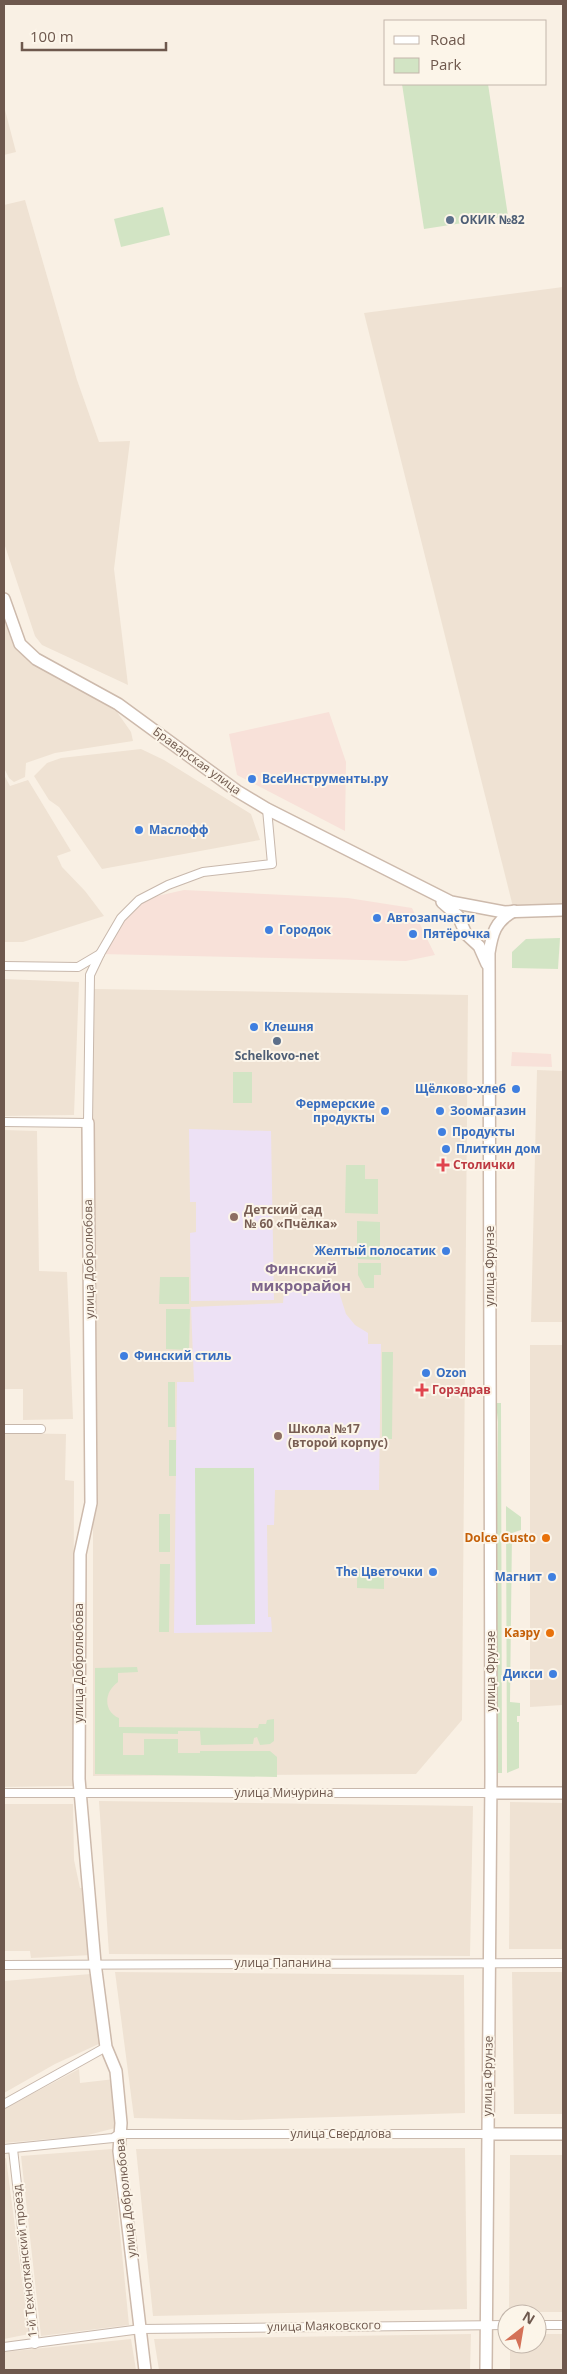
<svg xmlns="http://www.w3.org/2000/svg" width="567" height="2374" font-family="'Open Sans',sans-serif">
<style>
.residential{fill:#efe2d3}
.commercial{fill:#f8e1d9}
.education{fill:#ede1f5}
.green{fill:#d2e4c4}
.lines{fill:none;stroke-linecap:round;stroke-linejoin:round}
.street-casing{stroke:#c8b8ac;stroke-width:10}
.secondary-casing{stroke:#cdbaac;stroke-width:14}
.street{stroke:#fff;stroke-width:8}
.secondary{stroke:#fff;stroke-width:11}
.service-dot{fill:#5c6f8a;stroke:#fcf5e9;stroke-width:2}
.shop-dot{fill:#3f7fe0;stroke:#fcf5e9;stroke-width:2}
.health-dot{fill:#e0444e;stroke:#fcf5e9;stroke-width:2}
.education-dot{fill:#8d6e63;stroke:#fcf5e9;stroke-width:2}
.food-dot{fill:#e8710a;stroke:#fcf5e9;stroke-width:2}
.labels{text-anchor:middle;stroke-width:4;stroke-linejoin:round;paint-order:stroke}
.service-label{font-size:12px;font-weight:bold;fill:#4e5e75;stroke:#fcf5e9;text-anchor:start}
.street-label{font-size:12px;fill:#6e584d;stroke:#fcf5e9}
.shop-label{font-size:12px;font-weight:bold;fill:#366cbe;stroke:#fcf5e9;text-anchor:start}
.health-label{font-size:12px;font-weight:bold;fill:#be3a42;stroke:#fcf5e9;text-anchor:start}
.education-label{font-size:12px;font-weight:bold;fill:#785e54;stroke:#fcf5e9;text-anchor:start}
.food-label{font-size:12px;font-weight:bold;fill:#c56008;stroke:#fcf5e9;text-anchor:end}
.quarter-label{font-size:15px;font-weight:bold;fill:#7d658a;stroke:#fcf5e9}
</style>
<rect width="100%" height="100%" fill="#f9f0e4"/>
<g class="residential">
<path d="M4,106L16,152L4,155Z"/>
<path d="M25,200L77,380L99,442L130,441L114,569L128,685L42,645L35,636L4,543V205Z"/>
<path d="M563,287V910L514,911L364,313Z"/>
<path d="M4,620L13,645L30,662L76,686L117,712L131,732L133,741L55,753L26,763L25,777L14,782L9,778L4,768Z"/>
<path d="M141,749L164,760L251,814L260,840L102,869L59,807L49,800L34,776L47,763L61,758Z"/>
<path d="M4,775L10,786L28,780L71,851L57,856L62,867L85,891L104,916L23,942H4Z"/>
<path d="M4,979L79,982L74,1115L4,1116Z"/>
<path d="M93,989L468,995L462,1720L416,1774L93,1776Z"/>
<path d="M537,1070L563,1071V1322H531Z"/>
<path d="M4,1130L37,1131L39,1271L67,1272L73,1419L23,1420V1389H4Z"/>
<path d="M530,1345H563V1705L530,1707Z"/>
<path d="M4,1433L66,1434L65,1480L74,1481L73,1786L4,1787Z"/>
<path d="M99,1801L473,1806L470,1956L109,1954Z"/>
<path d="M510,1802L563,1803V1949H509Z"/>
<path d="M4,1804H73L74,1860L80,1888H84L92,1955L31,1958L30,1951H4Z"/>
<path d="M115,1972L464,1975L465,2113L240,2120L134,2118Z"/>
<path d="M512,1972H563V2114H514Z"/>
<path d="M91,1974L101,2043L55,2064L4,2093V1981Z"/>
<path d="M79,2069L80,2083L115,2079L119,2127L84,2136L4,2143V2109Z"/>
<path d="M465,2148L467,2309L153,2316L136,2149Z"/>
<path d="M112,2149L129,2325L41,2336L21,2156Z"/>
<path d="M510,2155H563V2312H509Z"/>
<path d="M6,2158L29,2334L4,2339V2159Z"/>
<path d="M471,2334L470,2370H159L154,2339Z"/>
<path d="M537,2334H563V2370H510V2344H537Z"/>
<path d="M131,2339L136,2370H4V2352Z"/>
</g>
<g class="commercial">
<path d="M329,712L346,762L345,831L237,775L229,734Z"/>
<path d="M184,890L348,898L412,908L435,955L406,961L100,954L139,900Z"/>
<path d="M512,1052L551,1054L552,1067L511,1066Z"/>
</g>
<g class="education">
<path d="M189,1129L271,1131L274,1300L191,1301L190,1233L196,1232V1202H190Z"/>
<path d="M284,1292H339L346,1314L355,1325L368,1333V1344H381L379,1490H275L274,1525H267L268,1617H271L272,1632L174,1633L177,1382H194L191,1307L283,1303Z"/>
</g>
<g class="green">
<path d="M402,84H488L508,216L424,229Z"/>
<path d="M163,207L170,235L121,247L114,219Z"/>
<path d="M560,938L558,969L512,968V952L526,939Z"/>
<rect x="233" y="1072" width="19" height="31"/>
<path d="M346,1165H365V1179H378V1214L345,1213Z"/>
<path d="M357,1221L380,1222V1260L357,1259Z"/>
<path d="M358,1263H381V1275H374V1288H365L358,1275Z"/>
<path d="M160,1277H189V1304H159Z"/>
<path d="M166,1309H190L189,1350L166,1349Z"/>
<path d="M382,1352H393L392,1439H382Z"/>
<rect x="168" y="1382" width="7" height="45"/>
<path d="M496,1403H501L502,1773H494L498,1422Z"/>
<rect x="169" y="1440" width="7" height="36"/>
<path d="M195,1468H254L255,1624L196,1625Z"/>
<path d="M506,1506L521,1517V1530L512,1533L510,1702L520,1703V1716H517V1722H519V1768L507,1773Z"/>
<rect x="159" y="1514" width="11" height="38"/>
<path d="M160,1564H170L169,1632H159Z"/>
<path d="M357,1569H384V1589L357,1588Z"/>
<path d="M137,1667L138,1672L118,1673V1682C104,1692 103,1711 119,1718V1727L258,1728L259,1724H266L267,1720L274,1719V1741L270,1744L260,1745L257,1737L254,1738L253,1744L201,1745L200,1731H178V1734L123,1733V1755H144V1739H178V1753H200V1751H270L277,1757V1777L95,1774V1668Z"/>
</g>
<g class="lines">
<g class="street-casing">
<g id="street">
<path d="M4,966L78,967L100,954L121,918L139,900L168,885L203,872L272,864L267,809"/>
<path d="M4,1122L88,1123L90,975L100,954"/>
<path d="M4,1429H41"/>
<path d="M4,1793H490"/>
<path d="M4,1965L563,1963"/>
<path d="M4,2104L106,2047"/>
<path d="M4,2149L113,2138L119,2134H488"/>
<path d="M13,2149L35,2344"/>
<path d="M537,2325H563"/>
<path d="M4,2347L141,2329L507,2325"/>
</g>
</g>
<g class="secondary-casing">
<g id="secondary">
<path d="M4,599L20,644L36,659L118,704L237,791L267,809L451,902L504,912L563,910"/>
<path d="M442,902L458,916L466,934L479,946L487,964"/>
<path d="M88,1123L91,1503L80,1554L79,1779L95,1963L106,2047L116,2071L121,2123L119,2151L145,2370"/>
<path d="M490,1793H563"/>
<path d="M488,2134H563"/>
<path d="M486,2370L491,1777L489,953C492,934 495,921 514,911"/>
</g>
</g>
<use href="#street" class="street"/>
<use href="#secondary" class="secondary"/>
</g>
<g class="service-dot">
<circle cx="450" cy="220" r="5"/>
<circle cx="277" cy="1041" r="5"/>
</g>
<g class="shop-dot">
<circle cx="252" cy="779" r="5"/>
<circle cx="139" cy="830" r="5"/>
<circle cx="377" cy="918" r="5"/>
<circle cx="269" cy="930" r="5"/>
<circle cx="413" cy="934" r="5"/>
<circle cx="254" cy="1027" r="5"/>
<circle cx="516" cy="1089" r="5"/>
<circle cx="385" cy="1111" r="5"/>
<circle cx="440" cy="1111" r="5"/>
<circle cx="442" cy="1132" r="5"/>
<circle cx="446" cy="1149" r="5"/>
<circle cx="446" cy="1251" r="5"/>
<circle cx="124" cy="1356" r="5"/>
<circle cx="426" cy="1373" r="5"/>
<circle cx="433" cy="1572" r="5"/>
<circle cx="552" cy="1577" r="5"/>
<circle cx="553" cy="1674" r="5"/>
</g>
<g class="health-dot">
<path d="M440.5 1157.5h5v5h5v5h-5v5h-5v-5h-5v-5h5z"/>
<path d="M419.5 1382.5h5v5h5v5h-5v5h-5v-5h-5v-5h5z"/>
</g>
<g class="education-dot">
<circle cx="234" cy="1217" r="5"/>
<circle cx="278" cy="1436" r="5"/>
</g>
<g class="food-dot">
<circle cx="546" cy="1538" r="5"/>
<circle cx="550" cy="1633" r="5"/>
</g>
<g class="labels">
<g class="service-label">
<text x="460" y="224">ОКИК №82</text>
<text x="277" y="1060" text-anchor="middle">Schelkovo-net</text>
</g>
<g class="street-label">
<text transform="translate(197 761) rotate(36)" y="4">Браварская улица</text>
<text transform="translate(89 1259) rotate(-91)" y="4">улица Добролюбова</text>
<text transform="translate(490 1266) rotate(-90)" y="4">улица Фрунзе</text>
<text transform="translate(79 1663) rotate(-90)" y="4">улица Добролюбова</text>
<text transform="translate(491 1671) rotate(-90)" y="4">улица Фрунзе</text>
<text x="284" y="1797">улица Мичурина</text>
<text x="283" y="1967">улица Папанина</text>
<text transform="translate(488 2076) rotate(-89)" y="4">улица Фрунзе</text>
<text x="341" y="2138">улица Свердлова</text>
<text transform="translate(126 2198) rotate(-96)" y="4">улица Добролюбова</text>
<text transform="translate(25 2261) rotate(-96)" y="4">1-й Технотканский проезд</text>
<text transform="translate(324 2326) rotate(-1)" y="4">улица Маяковского</text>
</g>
<g class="shop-label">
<text x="262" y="783">ВсеИнструменты.ру</text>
<text x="149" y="834">Маслофф</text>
<text x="387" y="922">Автозапчасти</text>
<text x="279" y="934">Городок</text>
<text x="423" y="938">Пятёрочка</text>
<text x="264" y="1031">Клешня</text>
<text x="506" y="1093" text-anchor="end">Щёлково-хлеб</text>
<text x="375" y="1108" text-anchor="end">Фермерские<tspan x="375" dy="14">продукты</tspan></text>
<text x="450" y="1115">Зоомагазин</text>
<text x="452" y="1136">Продукты</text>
<text x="456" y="1153">Плиткин дом</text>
<text x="436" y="1255" text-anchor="end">Желтый полосатик</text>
<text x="134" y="1360">Финский стиль</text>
<text x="436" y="1377">Ozon</text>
<text x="423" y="1576" text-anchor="end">The Цветочки</text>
<text x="542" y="1581" text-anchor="end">Магнит</text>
<text x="543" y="1678" text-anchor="end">Дикси</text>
</g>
<g class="health-label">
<text x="453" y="1169">Столички</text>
<text x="432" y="1394">Горздрав</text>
</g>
<g class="education-label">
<text x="244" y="1214">Детский сад<tspan x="244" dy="14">№ 60 «Пчёлка»</tspan></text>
<text x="288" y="1433">Школа №17<tspan x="288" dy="14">(второй корпус)</tspan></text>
</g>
<g class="food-label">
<text x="536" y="1542">Dolce Gusto</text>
<text x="540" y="1637">Каэру</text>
</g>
<g class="quarter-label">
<text x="301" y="1274">Финский<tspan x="301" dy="17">микрорайон</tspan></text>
</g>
</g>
<rect width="567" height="2374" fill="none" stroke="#6e584d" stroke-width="10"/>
<rect x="384" y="20" width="162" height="65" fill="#fcf5e9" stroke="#c3b6ab"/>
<rect x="394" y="36" width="25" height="8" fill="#ffffff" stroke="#c3b6ab"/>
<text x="430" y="45" font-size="15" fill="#6e584d">Road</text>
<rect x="394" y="58" width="25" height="15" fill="#d2e4c4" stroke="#c3b6ab"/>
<text x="430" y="70" font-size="15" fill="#6e584d">Park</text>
<g transform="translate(522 2329) rotate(31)"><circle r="24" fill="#fcf5e9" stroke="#c3b6ab"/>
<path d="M0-4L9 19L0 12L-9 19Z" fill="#d47157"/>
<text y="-8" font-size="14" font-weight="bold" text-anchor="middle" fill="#6e584d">N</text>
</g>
<path d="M22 42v8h144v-8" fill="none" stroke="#6e584d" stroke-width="2.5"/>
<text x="30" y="42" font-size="15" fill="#6e584d" stroke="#fcf5e9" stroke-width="4" paint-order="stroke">100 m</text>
</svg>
